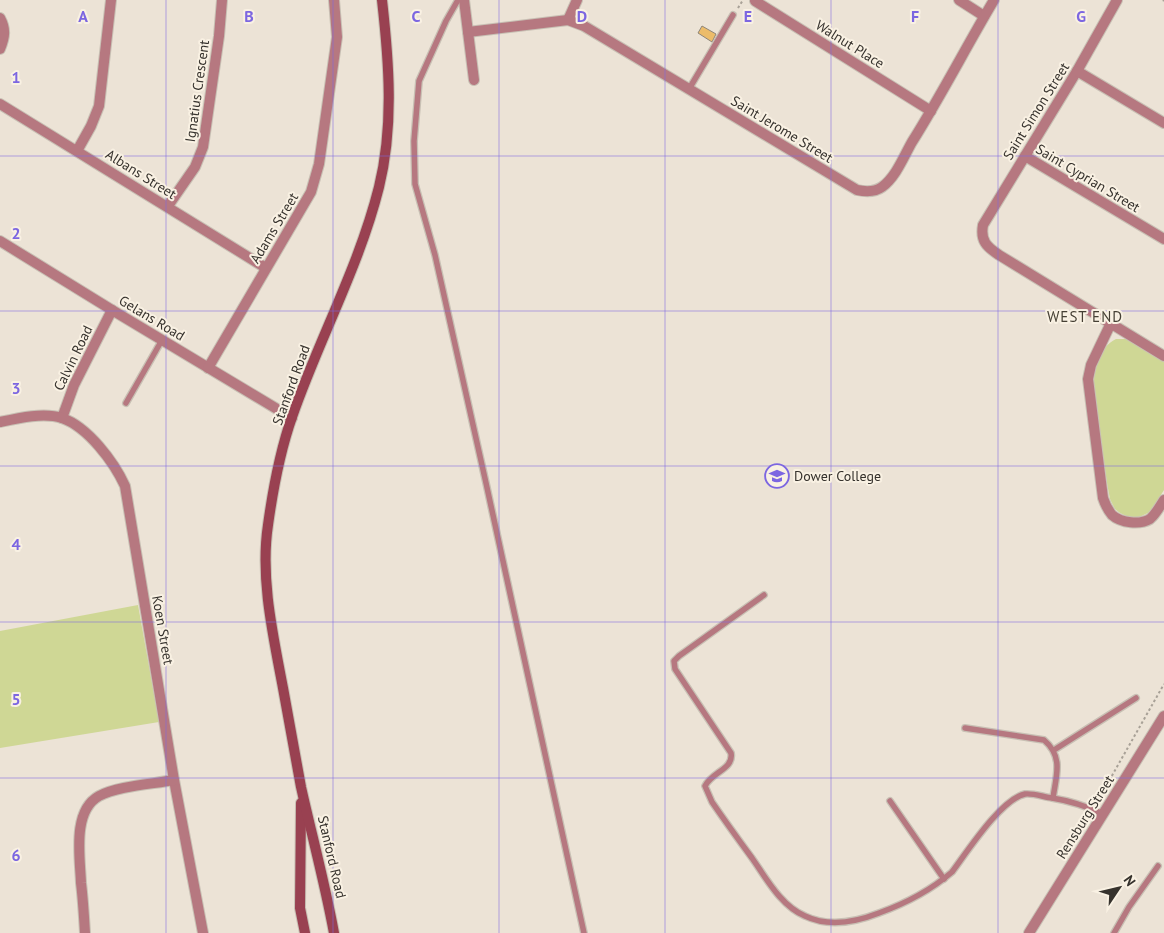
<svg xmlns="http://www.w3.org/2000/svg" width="1164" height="933" font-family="'PT Sans',sans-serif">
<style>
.green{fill:#cfd795}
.building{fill:#ecbc6a;stroke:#8e867a}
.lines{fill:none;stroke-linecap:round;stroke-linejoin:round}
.service-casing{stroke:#c8c0b4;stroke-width:8}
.minor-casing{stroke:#c8c0b4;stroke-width:12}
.tertiary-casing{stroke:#c8c0b4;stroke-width:12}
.secondary-casing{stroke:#c8c0b4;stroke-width:12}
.path{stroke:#a8a197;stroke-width:2;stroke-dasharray:2.5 2.5;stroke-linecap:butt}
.service{stroke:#b67880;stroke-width:5.5}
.minor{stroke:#b67880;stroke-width:10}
.tertiary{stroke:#b67880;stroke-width:10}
.secondary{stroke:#994151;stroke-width:10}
.grid{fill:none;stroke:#7c66e1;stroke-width:1;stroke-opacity:0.55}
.labels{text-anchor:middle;stroke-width:4;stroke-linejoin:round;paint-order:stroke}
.street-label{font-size:14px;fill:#36322d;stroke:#f9f1e3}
.poi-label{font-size:14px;fill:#36322d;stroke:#f9f1e3;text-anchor:start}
.neighbourhood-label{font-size:15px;letter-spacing:1px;fill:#464035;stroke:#f9f1e3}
.grid-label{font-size:16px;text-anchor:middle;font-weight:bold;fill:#7c66e1;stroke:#f9f1e3;stroke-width:4;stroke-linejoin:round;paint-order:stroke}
</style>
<rect width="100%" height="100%" fill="#ece3d6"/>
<g class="green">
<path d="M1116,339H1128L1164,360V490L1150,512L1137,518H1131L1120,513L1115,509L1110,499C1106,480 1104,461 1101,442C1096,412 1082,357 1116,339Z"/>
<path d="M138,605L159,722L0,748V631Z"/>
</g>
<path class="building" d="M702,26L716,34L712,42L698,33Z"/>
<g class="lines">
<g class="service-casing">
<g id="service">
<path d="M458,0L446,21L419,81L414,141L415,184L435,255L486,483L584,933"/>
<path d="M689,89L733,15"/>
<path d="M126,403L162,340"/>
<path d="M764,595L679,656L674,661L675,669L731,753C734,769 712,772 705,786L712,802C725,821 738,839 752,858C766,878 781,906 805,916C828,927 856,922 879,913C904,904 931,890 952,872C967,852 1001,799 1025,794C1033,793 1044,797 1052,798C1071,801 1086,806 1103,814"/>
<path d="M965,728L1044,740C1064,757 1056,776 1053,798"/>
<path d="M1054,750L1136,698"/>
<path d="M890,801L944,879"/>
<path d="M1114,933L1129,907L1158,866"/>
</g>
</g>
<g class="minor-casing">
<g id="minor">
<path d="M464,0L474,80"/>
<path d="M959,0L984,16"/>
<path d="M1117,0L1077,71L983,225C980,241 987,247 999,255L1164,356"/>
<path d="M755,1L931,111"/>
<path d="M0,18C6,29 5,37 0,49"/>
<path d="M568,20L577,0"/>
<path d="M468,32L568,20L584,26L857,190C866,192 875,192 882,187C896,177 904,156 912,142C941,96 966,47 994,0"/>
<path d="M1077,71L1164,123"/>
<path d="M0,104L266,268"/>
<path d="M77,151L91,126L99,106L111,0"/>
<path d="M1025,156L1164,239"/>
<path d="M168,206L195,167L203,147L219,36L222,0"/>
<path d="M0,241L112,310L292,418"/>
<path d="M1111,323L1091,365L1088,379L1103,498C1105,504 1108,510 1112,515C1121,523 1140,525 1150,519C1156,514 1160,506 1164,500"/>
<path d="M208,368L311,192L319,164L337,37L334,0"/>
<path d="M62,418L74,385L112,310"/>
<path d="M0,422C18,418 44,412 62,418C88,427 114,462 125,486L174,780L203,933"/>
<path d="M85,933C84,916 83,899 81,883C80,857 72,811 99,796C117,786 153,784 174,780"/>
</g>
</g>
<g class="tertiary-casing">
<path id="tertiary" d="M1029,933L1164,716"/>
</g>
<g class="secondary-casing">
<g id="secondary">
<path d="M301,803L300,908L305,933"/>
<path d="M334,933C325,884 312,836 301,787C295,754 289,721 283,688C273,635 260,578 268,525C273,489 280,451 292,417C319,339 359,267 379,187C394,126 389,62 382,0"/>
</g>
</g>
<g class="path">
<path d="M1163,0L1164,1"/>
<path d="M738,8L743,0"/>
<path d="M1097,802L1164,684"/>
</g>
<use href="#service" class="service"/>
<use href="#minor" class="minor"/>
<use href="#tertiary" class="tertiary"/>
<use href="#secondary" class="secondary"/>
</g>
<path class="grid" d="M166,0V933M333,0V933M499,0V933M665,0V933M831,0V933M998,0V933M0,156H1164M0,311H1164M0,466H1164M0,622H1164M0,778H1164"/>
<defs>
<g id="university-ring" transform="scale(1.25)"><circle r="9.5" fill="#f9f1e3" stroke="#7c66e1" stroke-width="1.5"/><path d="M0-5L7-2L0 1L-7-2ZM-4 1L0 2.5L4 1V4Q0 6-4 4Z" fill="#7c66e1"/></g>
</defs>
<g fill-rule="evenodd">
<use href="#university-ring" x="777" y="476"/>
</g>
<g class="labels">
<g class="street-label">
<text transform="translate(850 44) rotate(32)" y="5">Walnut Place</text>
<text transform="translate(197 91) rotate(-82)" y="5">Ignatius Crescent</text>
<text transform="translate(1036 111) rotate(-58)" y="5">Saint Simon Street</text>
<text transform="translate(782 129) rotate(31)" y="5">Saint Jerome Street</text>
<text transform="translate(141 174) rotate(32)" y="5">Albans Street</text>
<text transform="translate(1088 178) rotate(31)" y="5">Saint Cyprian Street</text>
<text transform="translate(274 228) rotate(-59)" y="5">Adams Street</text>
<text transform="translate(152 318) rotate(31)" y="5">Gelans Road</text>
<text transform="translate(73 358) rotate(-64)" y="5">Calvin Road</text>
<text transform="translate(291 385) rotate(-70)" y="5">Stanford Road</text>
<text transform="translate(163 630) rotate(80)" y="5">Koen Street</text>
<text transform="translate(1085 817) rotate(-58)" y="5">Rensburg Street</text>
<text transform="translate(332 857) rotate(77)" y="5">Stanford Road</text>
</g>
<g class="poi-label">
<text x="794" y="481">Dower College</text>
</g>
<g class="neighbourhood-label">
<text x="1085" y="322">WEST END</text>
</g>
</g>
<g class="grid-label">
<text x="83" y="22">A</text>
<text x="249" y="22">B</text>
<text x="416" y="22">C</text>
<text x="582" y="22">D</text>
<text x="748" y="22">E</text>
<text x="915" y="22">F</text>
<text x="1081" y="22">G</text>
<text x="16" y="83">1</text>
<text x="16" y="239">2</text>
<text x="16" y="394">3</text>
<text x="16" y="550">4</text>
<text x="16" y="705">5</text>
<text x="16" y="861">6</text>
</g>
<g transform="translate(1119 888) rotate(55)" stroke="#f9f1e3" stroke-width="4" paint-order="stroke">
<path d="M0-4L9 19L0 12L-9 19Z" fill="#36322d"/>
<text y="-8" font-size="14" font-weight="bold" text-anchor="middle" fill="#36322d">N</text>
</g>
</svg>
